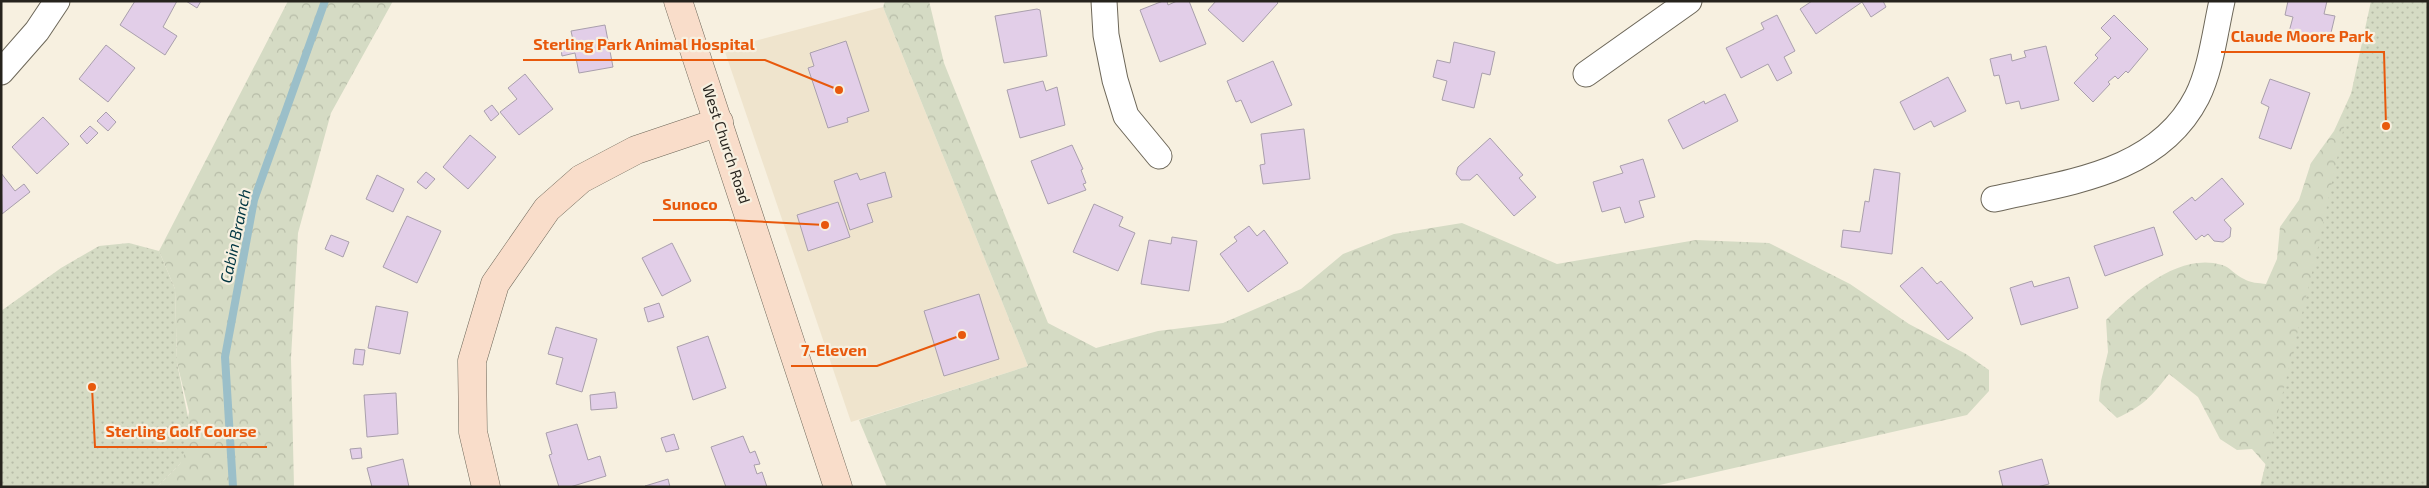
<svg xmlns="http://www.w3.org/2000/svg" width="2429" height="488" font-family="'Exo 2',sans-serif">
<style>
.built{fill:#efe4cd}
.forest{fill:url(#forest-crowns)}
.park{fill:url(#park-dots)}
.lines{fill:none;stroke-linecap:round;stroke-linejoin:round}
.stream{stroke:#9bbfc9;stroke-width:8}
.building{fill:#e2cee8;stroke:#a99fac}
.street-casing{stroke:#6d6759;stroke-width:27}
.secondary-casing{stroke:#6d6759;stroke-width:29}
.street{stroke:#fff;stroke-width:25}
.secondary{stroke:#f9ddca;stroke-width:28}
.labels{text-anchor:middle;stroke-width:4.5;stroke-linejoin:round;paint-order:stroke}
.street-label{font-size:15px;fill:#26231d;stroke:#f7f0e0}
.water-label{font-size:16px;font-style:italic;fill:#003642;stroke:#f7f0e0}
.leader{fill:none;stroke:#e8590c;stroke-width:2}
.callout-dot{fill:#e8590c;stroke:#f7f0e0;stroke-width:2}
.callout-label{font-size:16px;text-anchor:middle;font-weight:bold;fill:#e8590c;stroke:#f7f0e0;stroke-width:4.5;stroke-linejoin:round;paint-order:stroke}
</style>
<defs>
<pattern id="forest-crowns" width="20" height="18" patternUnits="userSpaceOnUse" patternTransform="scale(1.25)"><rect width="20" height="18" fill="#d5dbc4"/><path d="M2 6a3 3 0 1 1 6 0M12 15a3 3 0 1 1 6 0" fill="none" stroke="#b7bca8"/></pattern>
<pattern id="park-dots" width="8" height="8" patternUnits="userSpaceOnUse" patternTransform="scale(1.25)"><rect width="8" height="8" fill="#d5dbc4"/><path d="M2 2h.1M6 6h.1" fill="none" stroke="#b7bca8" stroke-width="1.8" stroke-linecap="round"/></pattern>
</defs>
<rect width="100%" height="100%" fill="#f7f0e0"/>
<path class="built" d="M883,7L1028,366L851,422L724,49Z"/>
<g class="forest">
<path d="M288,1H393L331,113L298,233L291,358L294,487H157L180,464L189,412L177,363L175,289L159,251Z"/>
<path d="M885,1H929L944,63L1048,323L1096,348L1158,331L1223,323L1301,289L1343,254L1394,234L1462,223L1557,264L1696,240L1769,243L1850,284L1909,324L1966,354L1989,370V391L1967,415L1651,487H887L859,420L1028,366L883,7Z"/>
<path d="M2428,1V487L2267,466L2252,449L2237,450L2220,439L2198,397L2169,374C2152,396 2142,407 2117,418L2099,401L2101,381L2108,352L2106,320C2134,293 2179,252 2222,265C2230,267 2236,276 2244,279C2250,283 2259,283 2266,284L2277,259L2280,227L2299,200L2311,163L2334,131L2354,87Z"/>
</g>
<g class="park">
<path d="M2371,1H2428V487H2260L2317,252Z"/>
<path d="M129,243L159,251L175,289L177,363L192,437L180,464L157,487H1V311L61,268L99,246Z"/>
</g>
<g class="lines">
<path class="stream" d="M233,487L225,357L254,200L325,1"/>
</g>
<g class="building">
<path d="M135,1H177L163,27L177,36L165,55L120,25Z"/>
<path d="M186,1H201L197,8Z"/>
<path d="M1163,1H1167L1168,5L1177,1H1189L1206,44L1160,62L1140,10Z"/>
<path d="M1216,1H1276L1278,3L1243,42L1208,10Z"/>
<path d="M1812,1H1883L1886,7L1871,17L1862,2L1816,34L1800,9Z"/>
<path d="M2288,1H2327L2324,14L2335,16L2329,41L2289,32L2293,17L2285,15Z"/>
<path d="M1037,9L1040,10L1047,56L1004,63L995,16Z"/>
<path d="M1777,15L1795,51L1784,57L1792,73L1777,81L1768,64L1741,78L1726,48L1764,29L1761,23Z"/>
<path d="M2114,15L2148,49L2128,73L2126,71L2118,79L2115,76L2108,82L2110,84L2093,102L2074,83L2098,58L2095,55L2111,38L2101,28Z"/>
<path d="M605,25L613,67L579,73L575,53L562,56L560,42L573,40L571,31Z"/>
<path d="M846,41L869,111L847,118L848,122L828,128L808,68L814,66L810,53Z"/>
<path d="M1454,42L1495,52L1490,75L1482,73L1474,108L1442,100L1447,81L1433,77L1437,60L1450,63Z"/>
<path d="M106,45L135,68L108,102L79,79Z"/>
<path d="M2046,46L2059,100L2021,109L2019,101L2006,104L1999,75L1994,76L1990,59L2011,54L2012,61L2026,57L2024,51Z"/>
<path d="M1273,61L1292,105L1251,123L1241,100L1236,102L1227,81Z"/>
<path d="M525,74L553,109L519,135L500,112L517,99L508,88Z"/>
<path d="M1948,77L1966,111L1934,127L1931,121L1914,130L1900,102Z"/>
<path d="M2270,79L2310,93L2291,149L2259,138L2269,107L2261,103Z"/>
<path d="M1043,81L1046,91L1057,87L1065,125L1020,138L1007,90Z"/>
<path d="M1725,94L1738,121L1683,149L1668,120L1704,101L1705,104Z"/>
<path d="M492,105L499,114L491,121L484,111Z"/>
<path d="M106,112L116,122L108,131L97,121Z"/>
<path d="M43,117L69,144L37,174L12,147Z"/>
<path d="M90,126L98,133L87,144L80,136Z"/>
<path d="M1304,129L1310,179L1263,184L1260,165L1265,164L1261,134Z"/>
<path d="M470,135L496,157L468,189L443,167Z"/>
<path d="M1490,138L1523,175L1519,178L1536,197L1514,216L1477,174L1470,180H1461L1456,174L1458,167Z"/>
<path d="M1072,145L1083,169L1081,170L1086,183L1083,184L1086,190L1048,204L1031,161Z"/>
<path d="M1643,159L1655,197L1639,201L1644,217L1625,223L1620,207L1602,212L1593,182L1623,173L1620,166Z"/>
<path d="M1874,169L1900,173L1892,254L1841,247L1843,230L1860,232L1865,201L1869,202Z"/>
<path d="M426,172L435,179L426,189L417,182Z"/>
<path d="M885,172L892,197L867,204L873,222L850,230L834,181L857,173L860,180Z"/>
<path d="M1,173L15,191L24,184L30,192L2,214Z"/>
<path d="M377,175L404,189L393,212L366,199Z"/>
<path d="M2222,178L2244,204L2224,220L2231,228L2230,237L2223,242L2214,241L2208,234L2204,237L2202,235L2196,240L2173,212L2192,197L2195,201Z"/>
<path d="M838,202L850,237L808,251L797,215Z"/>
<path d="M1094,204L1123,217L1119,226L1135,233L1118,271L1073,252Z"/>
<path d="M407,216L441,231L417,283L383,267Z"/>
<path d="M1249,226L1257,236L1264,230L1288,263L1248,292L1220,254L1237,241L1234,237Z"/>
<path d="M2154,227L2163,255L2105,276L2094,246Z"/>
<path d="M331,235L349,242L343,257L325,249Z"/>
<path d="M1172,237L1197,241L1189,291L1141,284L1149,240L1171,244Z"/>
<path d="M672,243L691,281L662,296L642,258Z"/>
<path d="M1922,267L1937,284L1941,281L1973,318L1948,340L1900,286Z"/>
<path d="M2069,277L2078,308L2021,325L2010,288L2032,281L2034,287Z"/>
<path d="M979,294L999,359L944,376L924,311Z"/>
<path d="M659,303L664,317L648,322L644,308Z"/>
<path d="M376,306L408,312L400,354L368,348Z"/>
<path d="M556,327L597,339L582,392L556,384L563,358L548,354Z"/>
<path d="M708,336L726,388L693,400L677,347Z"/>
<path d="M355,349L365,350L363,365L353,364Z"/>
<path d="M615,392L617,408L591,410L590,395Z"/>
<path d="M396,393L398,434L367,437L364,395Z"/>
<path d="M577,424L588,460L600,456L606,476L570,487H559L549,455L552,454L546,433Z"/>
<path d="M674,434L679,449L666,452L661,438Z"/>
<path d="M743,436L750,453L755,451L760,464L754,465L757,474L762,472L767,487H726L711,447Z"/>
<path d="M361,448L362,458L352,459L350,449Z"/>
<path d="M403,459L409,487H372L367,468Z"/>
<path d="M2042,459L2049,484L2037,487H2003L1999,471Z"/>
<path d="M668,479L670,487L645,486Z"/>
</g>
<g class="lines">
<g class="street-casing">
<g id="street">
<path d="M1104,1L1106,35L1115,80L1126,116L1159,156"/>
<path d="M1,72L37,31L57,1"/>
<path d="M1586,74L1689,1"/>
<path d="M1994,199C2069,182 2158,173 2197,97C2211,69 2215,32 2222,1"/>
</g>
</g>
<g class="secondary-casing">
<g id="secondary">
<path d="M678,1L838,487"/>
<path d="M486,487L473,432L472,361L495,284L547,209L581,179L636,150L719,122"/>
</g>
</g>
<use href="#street" class="street"/>
<use href="#secondary" class="secondary"/>
</g>
<g class="labels">
<g class="street-label">
<text transform="translate(726 144) rotate(72)" y="5">West Church Road</text>
</g>
<g class="water-label">
<text transform="translate(235 236) rotate(-78)" y="6">Cabin Branch</text>
</g>
</g>
<path class="leader" d="M2386 126L2384 52H2221M839 90L765 60H523M825 225L728 220H653M962 335L877 366H791M92 387L95 447H267"/>
<g class="callout-dot">
<circle cx="2386" cy="126" r="5"/>
<circle cx="839" cy="90" r="5"/>
<circle cx="825" cy="225" r="5"/>
<circle cx="962" cy="335" r="5"/>
<circle cx="92" cy="387" r="5"/>
</g>
<g class="callout-label">
<text x="2302" y="42">Claude Moore Park</text>
<text x="644" y="50">Sterling Park Animal Hospital</text>
<text x="690" y="210">Sunoco</text>
<text x="834" y="356">7-Eleven</text>
<text x="181" y="437">Sterling Golf Course</text>
</g>
<rect width="2429" height="488" fill="none" stroke="#26231d" stroke-width="5"/>
</svg>
